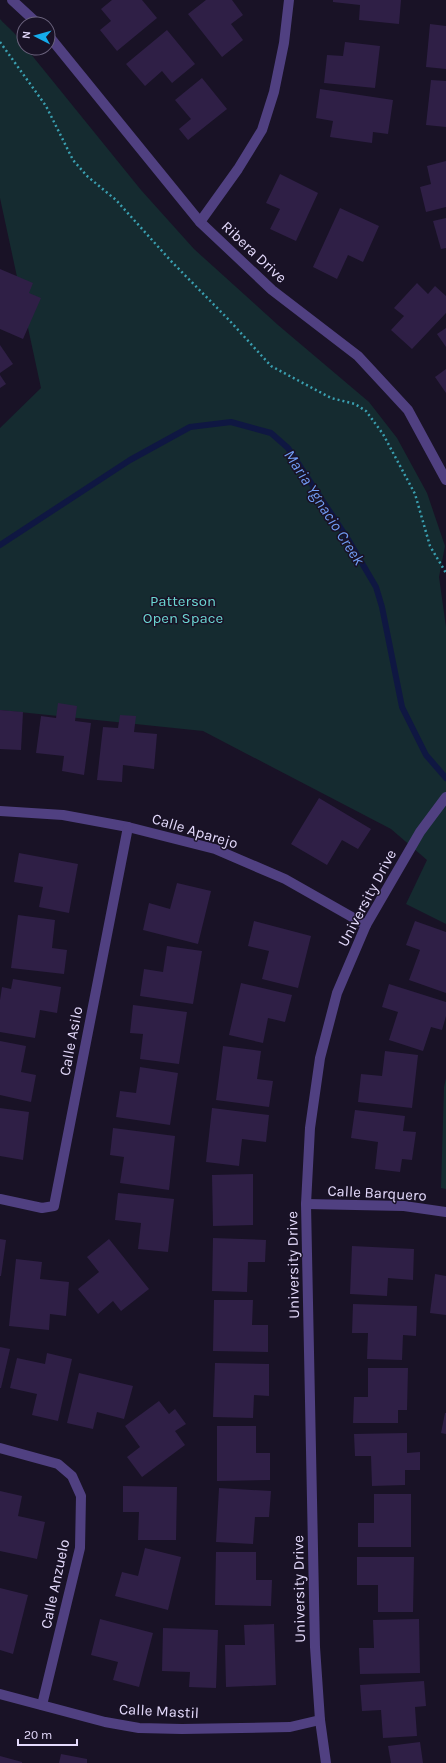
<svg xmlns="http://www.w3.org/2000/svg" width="446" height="1763" font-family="Karla,sans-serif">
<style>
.green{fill:#152b30}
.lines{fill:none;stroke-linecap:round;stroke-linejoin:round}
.stream{stroke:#0f1742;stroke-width:6}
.building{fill:#2f1f46}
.path{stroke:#3a9fb0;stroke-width:2.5;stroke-dasharray:2 3;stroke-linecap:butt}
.minor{stroke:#504081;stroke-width:10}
.tertiary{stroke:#504081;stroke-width:10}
.labels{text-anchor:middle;stroke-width:3;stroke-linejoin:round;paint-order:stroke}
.street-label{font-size:15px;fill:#e4dafc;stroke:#191226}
.park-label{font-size:15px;fill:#6bd7d2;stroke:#191226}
.water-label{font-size:16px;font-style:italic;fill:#709cf3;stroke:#191226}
</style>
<rect width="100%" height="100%" fill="#191226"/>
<g class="green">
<path d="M0,19C7,27 22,38 24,48H26L141,190L194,249L278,325L369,402L397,438L427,493L445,546L439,577L446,627V924L406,904L427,860L391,829L203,731L0,710V428L41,388L0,198Z"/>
<path d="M446,1078V1189L441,1188L444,1087Z"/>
</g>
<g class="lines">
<path class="stream" d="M0,545L130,460L190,427L231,422L271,433L288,448L349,541L376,587L382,607L402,707L426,755L446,778"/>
</g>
<g class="building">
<path d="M112,0H142L157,18L117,51L100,30L111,21L101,9Z"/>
<path d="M206,0H232L243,15L231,24L243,40L222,57L188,14Z"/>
<path d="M333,0H401L399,24L359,20L360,5L333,2Z"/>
<path d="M430,24L446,26V69L426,67Z"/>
<path d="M167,30L195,64L172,83L162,71L145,86L126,64Z"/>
<path d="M345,42L380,46L375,88L324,83L327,55L343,56Z"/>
<path d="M202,78L227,109L188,140L179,129L191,119L175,100Z"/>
<path d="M431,80L446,81V127L426,125Z"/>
<path d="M320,89L393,100L388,134L373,132L372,143L330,137L333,121L316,118Z"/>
<path d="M446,161V207L426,212L420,187L431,184L427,166Z"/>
<path d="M280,174L318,193L296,241L270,229L280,209L266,203Z"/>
<path d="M340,208L379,226L363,262L348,255L337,279L313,267Z"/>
<path d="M446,218V248L441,249L433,221Z"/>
<path d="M0,269L33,283L29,293L41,298L23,339L0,329Z"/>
<path d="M417,283L428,294L435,286L446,296V313L412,349L391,330L404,316L394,308Z"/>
<path d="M446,328V347L437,334Z"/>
<path d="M0,345L13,364L0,373Z"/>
<path d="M446,369V393L435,377Z"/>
<path d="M0,375L6,384L0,388Z"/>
<path d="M58,703L77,706L75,721L91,723L84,775L62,771L64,756L36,753L41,716L56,718Z"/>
<path d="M0,710L23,712L21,750L0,749Z"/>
<path d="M120,715L136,716L134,732L157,734L154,769L123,765L122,782L97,780L103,727L118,728Z"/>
<path d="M319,798L371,829L358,849L342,840L327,865L291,844Z"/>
<path d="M19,853L78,864L69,913L39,907L43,887L14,882Z"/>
<path d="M177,883L211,891L198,944L143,930L149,903L170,909Z"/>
<path d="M18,915L55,920L52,948L67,950L64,974L11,968Z"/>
<path d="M254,921L311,936L298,988L262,979L269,951L248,946Z"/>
<path d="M415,921L446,932V993L409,980L420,950L406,945Z"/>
<path d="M167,946L202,951L193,1004L140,996L144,969L163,972Z"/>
<path d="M13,979L61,987L57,1013L40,1010L35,1038L0,1032V1000L2,987L11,989Z"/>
<path d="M241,983L292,995L285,1022L268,1018L263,1043L229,1035Z"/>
<path d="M389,984L446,1002V1016L442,1030L431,1027L423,1051L389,1040L398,1012L382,1007Z"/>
<path d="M133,1005L187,1012L179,1064L140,1059L143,1034L130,1033Z"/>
<path d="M0,1041L26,1046L21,1072L36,1075L31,1102L0,1095Z"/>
<path d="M223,1046L261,1051L257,1079L273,1081L269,1107L216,1100Z"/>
<path d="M385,1051L418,1055L412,1108L358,1102L361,1074L382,1076Z"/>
<path d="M140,1067L178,1073L170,1125L116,1117L120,1091L136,1093Z"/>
<path d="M0,1108L29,1112L23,1160L0,1156Z"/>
<path d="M212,1108L269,1115L266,1142L242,1139L239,1166L206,1162Z"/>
<path d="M355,1110L405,1116L403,1131L416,1132L412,1160L402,1159L400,1172L375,1169L378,1142L351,1138Z"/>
<path d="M113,1128L175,1136L169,1190L120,1183L124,1157L110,1155Z"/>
<path d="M253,1174V1225L213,1226L212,1175Z"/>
<path d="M118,1193L174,1199L168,1252L138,1249L141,1223L115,1220Z"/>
<path d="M213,1238L266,1240L265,1262H248L247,1292L212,1291Z"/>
<path d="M0,1239L6,1240L1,1276H0Z"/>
<path d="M109,1239L149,1289L121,1311L113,1301L98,1314L78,1289L99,1272L87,1257Z"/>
<path d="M352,1246L414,1249L413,1280L388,1278L387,1296L350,1294Z"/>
<path d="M16,1259L42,1262L40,1279L69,1282L66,1316L50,1314L49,1330L9,1326Z"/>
<path d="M435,1274L446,1276V1315L430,1313Z"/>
<path d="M214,1300H253L252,1325H268V1352L213,1351Z"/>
<path d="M353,1304L417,1306L416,1336L403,1335L402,1360L367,1359L368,1333H352Z"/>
<path d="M0,1347L10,1349L1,1388H0Z"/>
<path d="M47,1353L72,1359L58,1421L32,1415L37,1394L10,1388L17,1358L45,1364Z"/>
<path d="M215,1363L269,1364V1396L254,1395L253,1418L213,1417Z"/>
<path d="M368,1368H408L407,1410H398V1423H353L354,1397H368Z"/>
<path d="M79,1373L133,1386L124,1419L97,1412L93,1429L67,1423Z"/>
<path d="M159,1401L169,1414L175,1409L186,1424L175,1431L185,1445L142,1477L127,1457L140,1447L125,1426Z"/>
<path d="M445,1413H446V1434L441,1433Z"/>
<path d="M217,1426H256V1453H270V1480L217,1481Z"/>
<path d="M407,1433V1453L420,1452V1470H405V1485L372,1486L371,1456H355L354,1434Z"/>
<path d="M123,1486L177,1487L176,1540H138L139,1512H123Z"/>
<path d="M219,1488L271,1491L269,1517H255L253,1544L216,1542Z"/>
<path d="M0,1491L22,1496L18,1516L45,1522L37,1559L0,1551Z"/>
<path d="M374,1494H411V1547H358V1523H374Z"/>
<path d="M145,1548L181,1557L168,1610L115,1596L122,1572L138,1576Z"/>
<path d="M216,1552H256V1580H272L271,1606L215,1605Z"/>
<path d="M357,1557H414L413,1612H378V1585H357Z"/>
<path d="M0,1588L28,1595L13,1654L0,1650Z"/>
<path d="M100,1619L153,1633L139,1687L113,1680L118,1662L91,1655Z"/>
<path d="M419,1619L420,1673L360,1674L359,1648H374L373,1620Z"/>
<path d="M274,1624L276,1685L226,1687L225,1645H245L244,1625Z"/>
<path d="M163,1628L218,1630L216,1688L189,1687L190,1672L162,1671Z"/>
<path d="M424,1681L426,1706L415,1707L417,1736L383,1738L381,1710L362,1711L360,1685Z"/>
<path d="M420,1742L423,1763H391L388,1746Z"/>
<path d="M61,1754L87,1759V1763H59Z"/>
<path d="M0,1756L22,1762V1763H0Z"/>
</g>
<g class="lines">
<path class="path" d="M0,42L46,106L73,160L87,176L116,200L171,261L229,320L271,366L331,398L355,404L366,411L383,434L415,494L430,546L446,573"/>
<g class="minor">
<path d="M12,0L38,24"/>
<path d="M48,35L200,222L272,290L358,356L408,410L446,480"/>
<path d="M200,222L238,169L262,130L274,92L284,43L289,0"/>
<path d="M0,811L63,815L128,827L215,849L285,879L366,925"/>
<path d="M0,1199L42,1208L54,1206L128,827"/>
<path d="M306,1204L404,1206L446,1212"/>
<path d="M0,1448L58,1464L72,1476L81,1496L80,1548L42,1705"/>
<path d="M0,1694L105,1722L139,1728L182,1729L290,1727L320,1720"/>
</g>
<path class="tertiary" d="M326,1763L320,1720L315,1647L306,1204L310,1128L320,1058L337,993L366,925L420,832L446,797"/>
</g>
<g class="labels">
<g class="street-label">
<text transform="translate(254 252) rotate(43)" y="5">Ribera Drive</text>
<text transform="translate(195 831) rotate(17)" y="5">Calle Aparejo</text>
<text transform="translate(367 898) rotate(-62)" y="5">University Drive</text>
<text transform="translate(71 1041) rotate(-79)" y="5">Calle Asilo</text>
<text transform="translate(377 1193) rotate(3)" y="5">Calle Barquero</text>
<text transform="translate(293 1265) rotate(-91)" y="5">University Drive</text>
<text transform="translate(55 1584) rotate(-78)" y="5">Calle Anzuelo</text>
<text transform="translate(299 1589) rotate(-91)" y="5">University Drive</text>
<text transform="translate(159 1711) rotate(3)" y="5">Calle Mastil</text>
</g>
<g class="park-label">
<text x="183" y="606">Patterson<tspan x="183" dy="17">Open Space</tspan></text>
</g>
<g class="water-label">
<text transform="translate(325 507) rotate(57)" y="6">Maria Ygnacio Creek</text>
</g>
</g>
<g transform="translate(36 36) rotate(276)"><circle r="19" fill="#191226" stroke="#6a627c"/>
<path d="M0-3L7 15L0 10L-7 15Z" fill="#15acec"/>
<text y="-6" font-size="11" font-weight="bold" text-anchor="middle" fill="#e4dafc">N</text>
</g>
<path d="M18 1739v6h59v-6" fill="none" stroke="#e4dafc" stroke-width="2"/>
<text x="24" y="1739" font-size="12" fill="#e4dafc" stroke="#191226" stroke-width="3" paint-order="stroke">20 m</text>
</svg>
